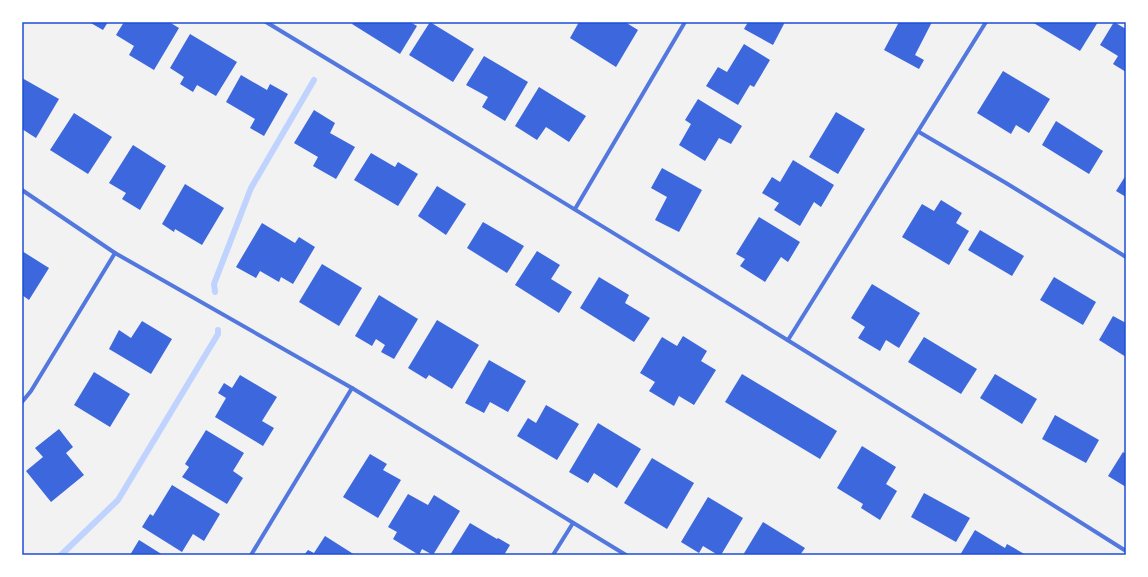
<svg xmlns="http://www.w3.org/2000/svg" width="1148" height="577" font-family="'Sofia Sans Condensed',sans-serif">
<style>
.lines{fill:none;stroke-linecap:round;stroke-linejoin:round}
.stream{stroke:#bfd3fe;stroke-width:6}
.building{fill:#3d67dc}
.minor{stroke:#5277de;stroke-width:4}
.neatline{fill:none;stroke:#1d4ed8;stroke-width:1.5}
</style>
<rect width="100%" height="100%" fill="#f2f2f2"/>
<g class="lines">
<g class="stream">
<path d="M215,292L214,284L251,188L314,80"/>
<path d="M61,555L118,500L218,334V330"/>
</g>
</g>
<g class="building">
<path d="M89,22H108L103,30Z"/>
<path d="M124,22H169L179,28L154,70L129,55L134,46L116,35Z"/>
<path d="M354,22H410L417,26L400,54L352,24Z"/>
<path d="M430,22L474,49L453,82L409,55Z"/>
<path d="M579,22H625L638,30L616,67L570,38Z"/>
<path d="M748,22H785L773,45L744,29Z"/>
<path d="M899,22H932L915,55L924,60L919,69L884,50Z"/>
<path d="M1032,22H1098L1080,51Z"/>
<path d="M1114,22L1126,29V72L1113,64L1118,56L1100,45Z"/>
<path d="M190,34L237,62L216,96L197,85L193,92L180,84L184,77L170,68Z"/>
<path d="M744,44L770,60L754,87L750,85L738,105L706,86L718,67L727,72Z"/>
<path d="M484,56L528,82L505,121L482,107L488,97L466,85Z"/>
<path d="M1003,71L1050,99L1029,133L1016,125L1011,134L977,113Z"/>
<path d="M241,75L267,90L270,84L288,94L264,136L250,128L255,119L226,102Z"/>
<path d="M22,78L59,99L36,138L22,129Z"/>
<path d="M539,87L586,116L569,142L546,127L537,140L515,126Z"/>
<path d="M698,99L742,126L731,144L719,138L705,161L679,145L691,124L685,120Z"/>
<path d="M314,110L335,123L330,133L355,147L336,179L313,166L318,157L294,143Z"/>
<path d="M836,112L865,129L838,174L809,157Z"/>
<path d="M74,113L112,137L88,174L50,150Z"/>
<path d="M1056,121L1103,151L1089,174L1042,145Z"/>
<path d="M133,145L166,166L140,210L122,199L126,193L109,183Z"/>
<path d="M371,153L395,167L398,162L418,174L398,206L354,180Z"/>
<path d="M793,160L834,185L821,207L814,202L800,226L774,210L779,203L762,193L772,177L780,182Z"/>
<path d="M662,168L702,190L679,232L655,220L667,197L651,188Z"/>
<path d="M1126,175V197L1116,191Z"/>
<path d="M185,184L224,208L202,245L175,229L174,232L162,224Z"/>
<path d="M437,186L466,204L446,235L418,216Z"/>
<path d="M941,200L962,213L956,223L969,231L949,265L902,237L922,204L934,211Z"/>
<path d="M759,217L800,242L788,262L781,257L765,282L740,266L745,259L736,254Z"/>
<path d="M483,222L524,246L507,273L467,248Z"/>
<path d="M262,223L295,243L299,237L315,247L293,284L281,277L279,282L260,271L256,278L236,267Z"/>
<path d="M980,230L1024,256L1012,276L968,250Z"/>
<path d="M22,251L49,268L29,300L22,295Z"/>
<path d="M537,251L560,265L551,279L572,292L559,313L515,285Z"/>
<path d="M322,264L362,288L339,326L299,302Z"/>
<path d="M599,277L629,295L625,303L650,318L634,342L580,308Z"/>
<path d="M1054,277L1096,302L1083,325L1040,300Z"/>
<path d="M872,284L920,313L899,348L886,340L880,351L858,338L865,327L851,318Z"/>
<path d="M379,295L418,319L394,359L381,352L385,345L376,339L372,346L355,336Z"/>
<path d="M1113,316L1126,323V357L1099,340Z"/>
<path d="M437,320L479,345L452,389L429,375L426,379L408,368Z"/>
<path d="M142,321L172,339L151,374L109,349L119,330L131,338Z"/>
<path d="M683,336L707,351L701,361L716,370L694,405L679,396L674,406L649,391L655,382L640,373L662,337L677,346Z"/>
<path d="M924,337L977,369L961,394L908,362Z"/>
<path d="M489,360L526,381L508,412L490,402L484,413L465,403Z"/>
<path d="M94,372L130,394L110,427L74,405Z"/>
<path d="M742,374L837,431L820,459L725,402Z"/>
<path d="M995,374L1037,399L1022,424L980,398Z"/>
<path d="M240,375L277,397L262,421L274,428L263,446L215,417L226,398L218,393L224,383L232,388Z"/>
<path d="M546,405L579,424L557,460L517,436L528,418L536,423Z"/>
<path d="M1055,415L1099,440L1086,463L1042,439Z"/>
<path d="M598,423L641,449L617,488L594,473L588,483L569,472Z"/>
<path d="M59,429L73,447L66,453L84,475L51,502L26,471L43,457L35,448Z"/>
<path d="M206,430L244,453L233,471L243,478L227,504L182,477L189,467L185,464Z"/>
<path d="M862,446L896,467L886,484L897,491L880,520L861,508L863,504L837,488Z"/>
<path d="M1123,452L1126,454V487L1108,476Z"/>
<path d="M370,454L387,464L383,470L401,480L378,518L343,497Z"/>
<path d="M652,458L694,483L667,529L624,503Z"/>
<path d="M172,485L220,514L204,541L193,534L182,552L142,527L150,514L153,516Z"/>
<path d="M924,493L970,518L956,542L911,517Z"/>
<path d="M408,494L428,505L434,495L460,511L433,555L422,549L419,555L393,539L397,532L388,527Z"/>
<path d="M708,497L743,518L721,555H718L703,546L699,553L681,542Z"/>
<path d="M763,522L805,548L800,555H743Z"/>
<path d="M470,523L497,539L498,538L510,545L504,555H450Z"/>
<path d="M975,530L1005,548L1007,544L1026,555H960Z"/>
<path d="M325,536L355,555H304L308,550L314,553Z"/>
<path d="M139,540L163,555H130Z"/>
</g>
<g class="lines">
<g class="minor">
<path d="M266,22C554,196 841,371 1126,551"/>
<path d="M919,132L1006,183L1126,257"/>
<path d="M22,190L115,253L352,388L626,555"/>
<path d="M575,209L685,22"/>
<path d="M788,340L986,22"/>
<path d="M22,402L31,391L115,253"/>
<path d="M251,555L352,388"/>
<path d="M553,555L573,523"/>
</g>
</g>
<rect width="1148" height="577" fill="none" stroke="#ffffff" stroke-width="46"/>
<rect x="23" y="23" width="1102" height="531" class="neatline"/>
</svg>
